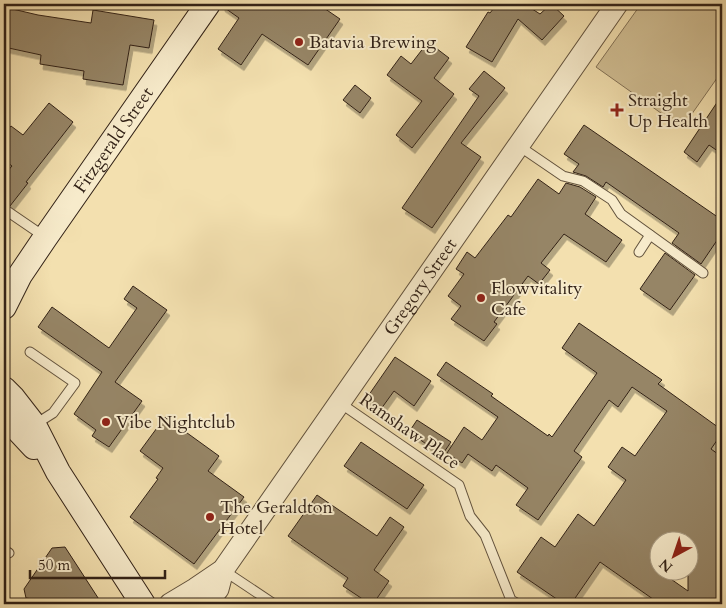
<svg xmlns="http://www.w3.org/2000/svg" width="726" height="608" font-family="Cardo,serif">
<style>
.green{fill:#d2c095;stroke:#827156}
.building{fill:#968566;stroke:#322217;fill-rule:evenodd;filter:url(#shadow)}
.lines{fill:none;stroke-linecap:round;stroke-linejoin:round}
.service-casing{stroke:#62523d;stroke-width:11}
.tertiary-casing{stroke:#62523d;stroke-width:23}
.secondary-casing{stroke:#322217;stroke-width:26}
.service{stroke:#f7ebcb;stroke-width:9}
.tertiary{stroke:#f7ebcb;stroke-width:21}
.secondary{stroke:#f7ebcb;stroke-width:24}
.poi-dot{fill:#8f2418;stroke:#f7ebcb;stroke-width:2}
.labels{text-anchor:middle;stroke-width:4;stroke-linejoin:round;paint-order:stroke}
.poi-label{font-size:18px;fill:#322217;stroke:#f7ebcb;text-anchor:start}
.street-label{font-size:18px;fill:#322217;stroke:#f7ebcb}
</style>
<defs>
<filter id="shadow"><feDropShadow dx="3" dy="5.5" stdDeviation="0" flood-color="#0004"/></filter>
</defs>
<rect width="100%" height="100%" fill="#f3e0af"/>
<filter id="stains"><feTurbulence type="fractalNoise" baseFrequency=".004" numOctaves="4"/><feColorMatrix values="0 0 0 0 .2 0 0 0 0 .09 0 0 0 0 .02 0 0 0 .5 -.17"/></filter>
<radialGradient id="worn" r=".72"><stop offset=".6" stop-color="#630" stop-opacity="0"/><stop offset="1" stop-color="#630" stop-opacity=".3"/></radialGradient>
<path class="green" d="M641,4H722V71L682,128L596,67Z"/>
<g class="building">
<path d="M222,4H318L340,19L308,65L262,34L241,65L218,49L239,18L222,6Z"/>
<path d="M497,4H527L526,5L540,14L551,4L564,16L542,40L518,19L492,62L466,47L488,12L490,13Z"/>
<path d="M4,7L38,15L91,23L93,10L154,20L149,48L130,45L123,85L83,79L84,71L40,64L41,55L4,47Z"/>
<path d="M428,42L449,58L434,78L454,94L412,148L396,135L422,101L387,75L401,56L411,64Z"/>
<path d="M484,71L505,88L461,143L481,157L432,228L402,208L479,96L469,89Z"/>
<path d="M355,85L371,98L360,113L343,100Z"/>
<path d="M722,95V154L709,145L697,162L684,152Z"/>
<path d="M49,103L73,122L26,182L28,183L10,206L4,203V175L12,166L4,160V134L11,126L23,135Z"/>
<path d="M584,125L722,220V233L701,264L672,243L679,233L606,182L603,187L586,176L573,172L579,164L564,154Z"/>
<path d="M538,179L559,194L566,183L580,187L596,197L585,214L622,240L606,262L564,234L541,263L550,270L539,284L528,276L494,322L497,324L484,341L451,319L461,306L448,296L464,274L456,269L467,252L475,258L508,215L511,217Z"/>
<path d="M665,253L695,275L670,310L640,289Z"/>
<path d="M133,286L167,310L115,382L142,401L109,447L92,436L96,430L74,414L102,372L38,327L52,307L109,348L137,308L124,299Z"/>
<path d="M579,323L662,380L658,384L722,430V433L711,449L722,457V604H660L600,562L571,604H564L517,572L541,537L555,547L578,514L594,526L626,480L608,467L622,447L635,456L667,411L632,387L618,407L609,400L574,451L582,457L538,520L516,505L528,488L496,465L492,471L468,454L462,463L447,453L464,427L482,440L498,417L437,375L446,362L493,394L491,396L548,436L549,434L552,437L597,373L562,348ZM658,540H688V591L658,570Z"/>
<path d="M395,357L431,381L414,406L394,391L381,409L366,399Z"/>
<path d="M165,417L219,456L208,471L244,497L194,564L130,517L158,479L156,478L163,468L140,451Z"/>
<path d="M417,420L451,442L442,455L409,432Z"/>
<path d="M361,442L424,485L407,509L344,466Z"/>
<path d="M317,495L377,536L390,517L404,527L374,570L389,581L373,604H370L343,586L348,578L288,536Z"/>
<path d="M65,547L102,604H64L26,598L24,589L52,548Z"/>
</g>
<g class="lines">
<g class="service-casing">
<g id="service">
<path d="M519,146L563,176L583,181L612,200L621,214L703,273"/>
<path d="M4,209L45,237"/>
<path d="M639,252L650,235"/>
<path d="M30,352L75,383L53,413L34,425"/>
<path d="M340,403L459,485L470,516L485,535L511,600L518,604"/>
<path d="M4,550L9,553"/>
<path d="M223,570L274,604"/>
</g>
</g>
<g class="tertiary-casing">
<g id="tertiary">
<path id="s1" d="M170,604L195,589L223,570L617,4"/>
<path d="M206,604L218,589L223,570"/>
</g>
</g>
<g class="secondary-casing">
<g id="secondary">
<path id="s2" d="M4,307L20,275L45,238L208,4"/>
<path d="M4,389L13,398L34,425L58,472L143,604"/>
<path d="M4,415L34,447"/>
</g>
</g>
<use href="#service" class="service"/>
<use href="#tertiary" class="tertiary"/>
<use href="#secondary" class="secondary"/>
</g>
<g class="poi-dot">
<circle cx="299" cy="42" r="5"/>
<path d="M614.5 102.5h5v5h5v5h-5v5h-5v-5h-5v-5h5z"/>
<circle cx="481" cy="298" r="5"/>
<circle cx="106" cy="422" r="5"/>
<circle cx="210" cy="517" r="5"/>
</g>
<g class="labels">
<g class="poi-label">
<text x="309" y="48">Batavia Brewing</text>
<text x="628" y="106">Straight<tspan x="628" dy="21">Up Health</tspan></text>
<text x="491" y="294">Flowvitality<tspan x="491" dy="21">Cafe</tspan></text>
<text x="116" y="428">Vibe Nightclub</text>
<text x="220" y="513">The Geraldton<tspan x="220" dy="21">Hotel</tspan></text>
</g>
<g class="street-label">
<text dy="6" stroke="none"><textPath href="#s2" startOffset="200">Fitzgerald Street</textPath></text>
<text dy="6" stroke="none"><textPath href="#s1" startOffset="408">Gregory Street</textPath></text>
<text transform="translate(410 431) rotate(35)" y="6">Ramshaw Place</text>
</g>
</g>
<rect width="726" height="608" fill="none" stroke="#f3e0af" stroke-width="20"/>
<rect x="5" y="5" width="716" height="598" fill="none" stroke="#322217" stroke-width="2.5"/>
<rect x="10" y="10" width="706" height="588" fill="none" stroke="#322217"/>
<g transform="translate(674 556) rotate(220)"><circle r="24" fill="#f7ebcb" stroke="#a89b83"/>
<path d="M0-4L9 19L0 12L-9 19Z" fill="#8f2418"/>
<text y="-8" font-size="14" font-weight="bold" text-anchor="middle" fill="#322217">N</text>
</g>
<path d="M30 570v8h135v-8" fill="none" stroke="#322217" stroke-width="2.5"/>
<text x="38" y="570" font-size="15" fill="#322217" stroke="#f7ebcb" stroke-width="4" paint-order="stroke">50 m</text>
<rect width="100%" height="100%" filter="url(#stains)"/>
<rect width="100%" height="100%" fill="url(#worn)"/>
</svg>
